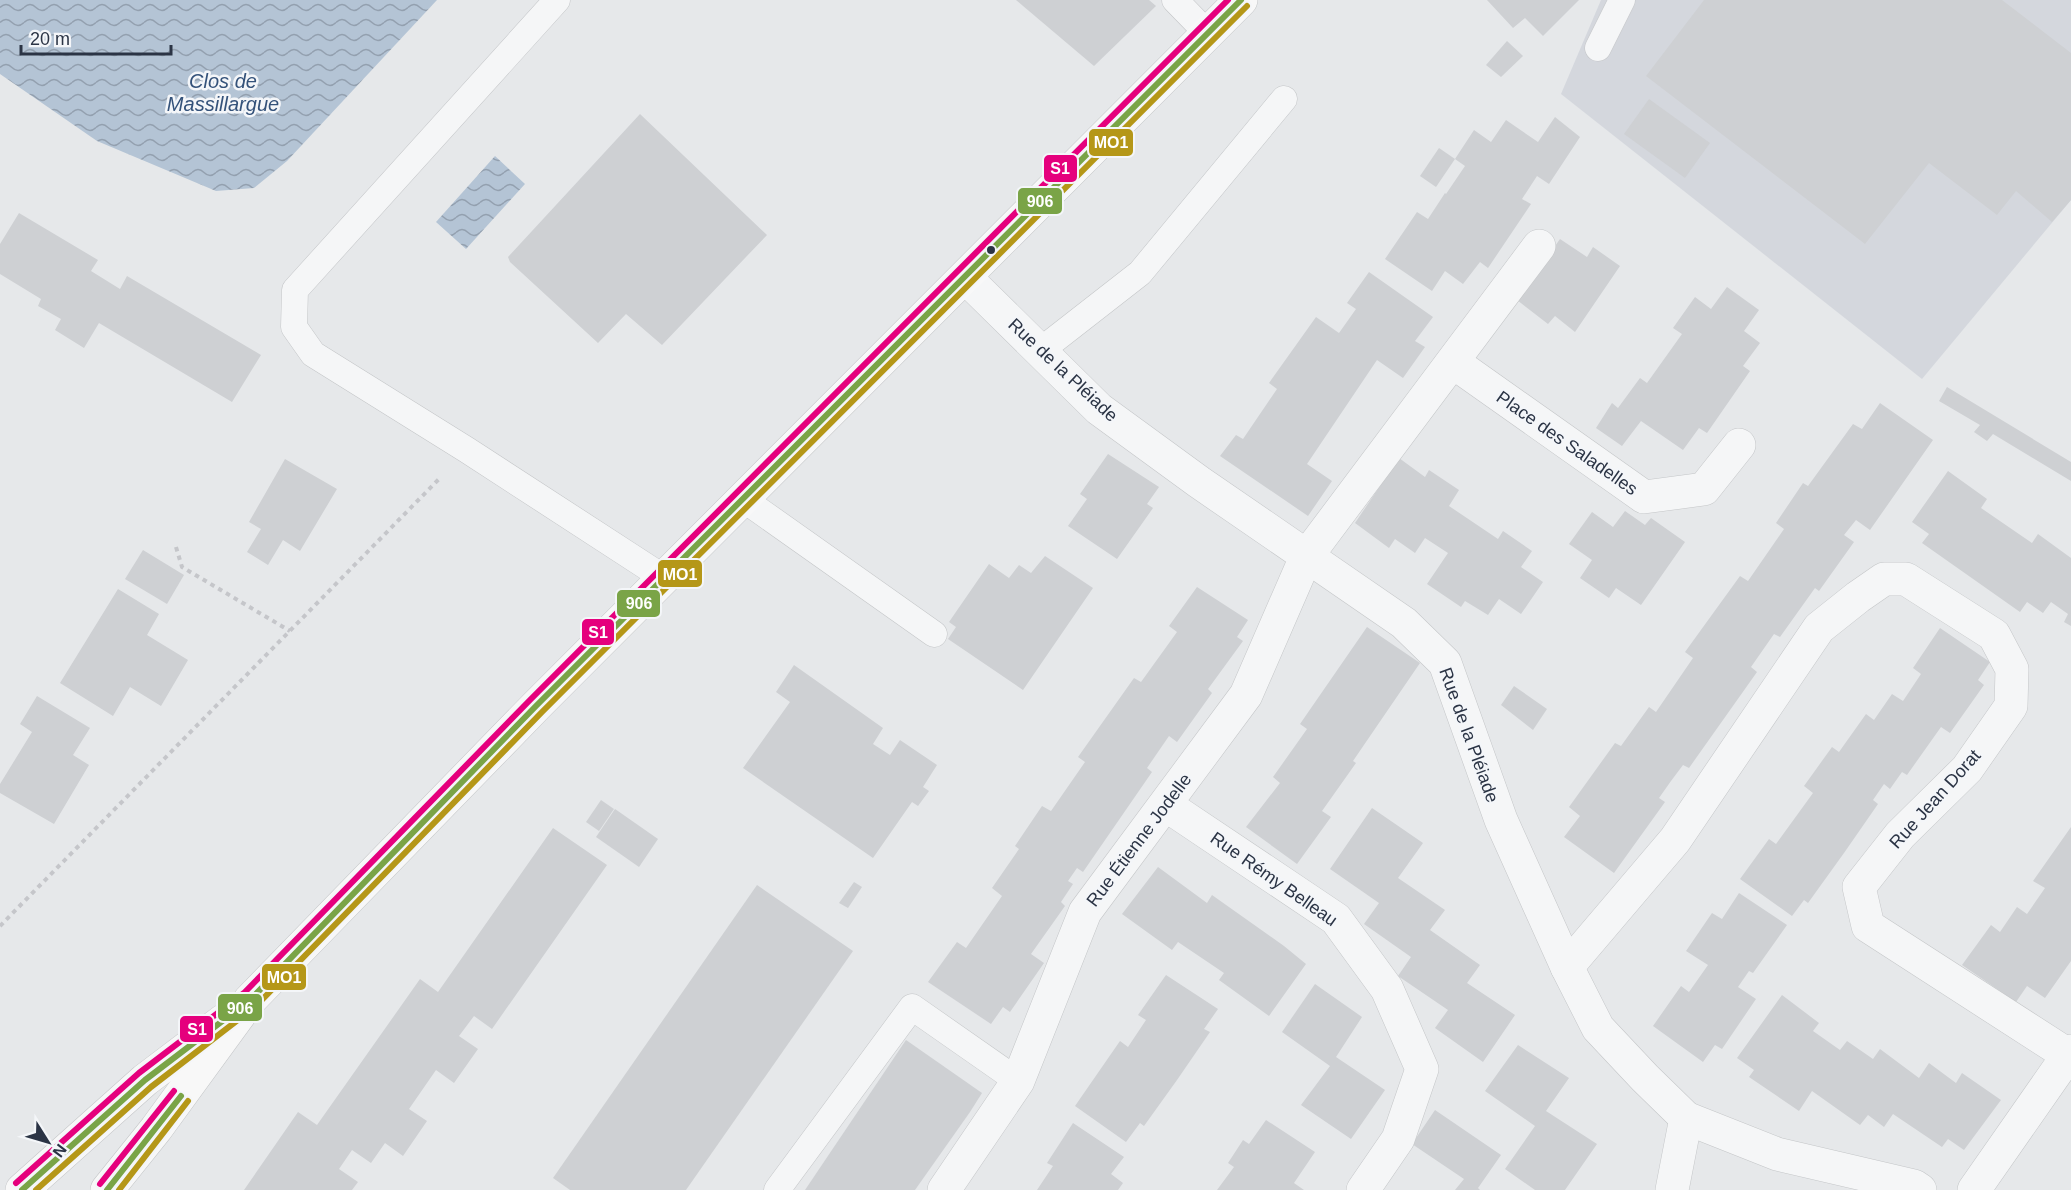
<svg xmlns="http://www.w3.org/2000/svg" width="2071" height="1190" font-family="Helvetica,sans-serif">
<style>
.built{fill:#d4d7dd}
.water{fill:url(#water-waves)}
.building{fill:#ced0d3}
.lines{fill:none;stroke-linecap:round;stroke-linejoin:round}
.lane-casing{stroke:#c4c6c8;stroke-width:27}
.street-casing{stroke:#c4c6c8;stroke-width:34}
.secondary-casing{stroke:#c4c6c8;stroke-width:34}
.path{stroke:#c5c6ca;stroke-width:4;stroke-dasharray:4.5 4.5;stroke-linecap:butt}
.lane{stroke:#f5f6f7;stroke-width:26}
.street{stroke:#f5f6f7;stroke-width:33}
.secondary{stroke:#f8f8f8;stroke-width:33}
.bus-1-casing{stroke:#f4f6f9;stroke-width:10}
.bus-2-casing{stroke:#f4f6f9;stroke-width:10}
.bus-3-casing{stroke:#f4f6f9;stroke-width:10}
.bus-1{stroke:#7aa447;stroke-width:6}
.bus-2{stroke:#b59718;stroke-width:6}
.bus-3{stroke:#e5007d;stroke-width:6}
.bus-dot{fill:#2b3445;stroke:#f4f6f9;stroke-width:2}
.labels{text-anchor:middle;stroke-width:5;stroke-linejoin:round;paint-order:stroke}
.street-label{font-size:18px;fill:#2b3445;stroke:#f4f6f9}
.water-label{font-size:20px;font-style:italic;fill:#34527a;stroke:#f4f6f9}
.line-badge{stroke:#f4f6f9;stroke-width:2}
.badge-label{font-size:16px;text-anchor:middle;font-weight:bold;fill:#fff}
</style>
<defs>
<pattern id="water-waves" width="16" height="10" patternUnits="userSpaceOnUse" patternTransform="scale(1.5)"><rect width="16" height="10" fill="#b4c4d5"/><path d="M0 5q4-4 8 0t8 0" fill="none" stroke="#93a0af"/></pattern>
</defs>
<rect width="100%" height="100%" fill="#e6e8ea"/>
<path class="built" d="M1601,0H2071V200L1922,379L1561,94Z"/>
<g class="water">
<path d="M0,0H437L287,161L254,188L216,191L97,141L0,74Z"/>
<path d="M495,156L525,184L466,249L436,222Z"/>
</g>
<g class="building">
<path d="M1016,0H1149L1156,6L1094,66Z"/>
<path d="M1487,0H1579L1543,36L1525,18L1513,28Z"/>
<path d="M1704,0H2002L2071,53V200L2052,222L2016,191L1997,215L1929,163L1865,244L1646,76Z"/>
<path d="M1507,41L1523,56L1501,77L1486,65Z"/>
<path d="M1649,99L1710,143L1685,178L1624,134Z"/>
<path d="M640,114L767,235L662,345L626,314L598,343L510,262L508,257Z"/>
<path d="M1555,117L1580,137L1549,184L1537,176L1522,199L1531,204L1488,268L1480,262L1463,284L1445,271L1432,291L1385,259L1417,212L1428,219L1445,193L1446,194L1465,166L1455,159L1474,130L1491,142L1506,120L1538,142Z"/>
<path d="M1439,148L1455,159L1436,187L1420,176Z"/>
<path d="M19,213L98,260L91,271L120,289L127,276L261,355L232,402L99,323L84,348L55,330L61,319L38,306L41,299L0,274V244Z"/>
<path d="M1560,239L1587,257L1593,247L1620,266L1575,332L1555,316L1548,324L1517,300Z"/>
<path d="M1369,272L1433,317L1415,341L1425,347L1403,378L1377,360L1307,464L1332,481L1308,516L1220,456L1236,435L1243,439L1277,389L1269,383L1316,317L1339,333L1356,309L1347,303Z"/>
<path d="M1727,287L1759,310L1744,331L1760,343L1743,366L1750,371L1707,433L1699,428L1683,450L1641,421L1622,446L1596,428L1612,403L1618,408L1640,378L1647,383L1682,334L1673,328L1695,297L1711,309Z"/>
<path d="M1947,387L2071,462V481L1993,434L1987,441L1974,432L1980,425L1939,401Z"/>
<path d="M1880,403L1933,440L1870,530L1856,520L1844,535L1854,542L1819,591L1815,588L1780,637L1774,634L1751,667L1757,672L1689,768L1683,765L1671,781L1659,798L1665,802L1614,873L1564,837L1580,816L1569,807L1615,743L1621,746L1649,707L1656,712L1693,658L1685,652L1740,576L1748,581L1784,529L1776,523L1803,483L1808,486L1853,424L1862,429Z"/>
<path d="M1108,454L1159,487L1147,504L1153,508L1117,559L1068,526L1087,499L1080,494Z"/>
<path d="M1399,458L1425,477L1429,470L1459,490L1449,506L1498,539L1503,531L1532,551L1521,567L1543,582L1521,614L1499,599L1488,615L1465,601L1461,607L1427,584L1448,553L1425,538L1415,553L1395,539L1389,548L1355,523Z"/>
<path d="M285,459L337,489L300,551L283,540L268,565L247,552L261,529L249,522Z"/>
<path d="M1948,471L1987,499L1981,508L2032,543L2038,534L2071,558V626L2064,622L2068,614L2051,602L2043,613L2027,602L2020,612L1922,543L1929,534L1912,522Z"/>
<path d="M1625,511L1645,525L1651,518L1685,542L1641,605L1616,588L1609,598L1580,578L1592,560L1569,544L1592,512L1613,527Z"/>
<path d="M143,550L184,575L167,604L125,579Z"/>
<path d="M1045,556L1093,588L1023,690L948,639L956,627L949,622L989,564L1009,578L1019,565L1031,573Z"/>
<path d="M1197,587L1248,620L1237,637L1243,641L1208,689L1212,693L1177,742L1169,736L1147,768L1152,772L1083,872L1077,868L1068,881L1073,884L1061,902L1065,906L1031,954L1044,963L1010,1012L1003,1007L991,1024L928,982L957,942L966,948L1002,896L992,888L1019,849L1015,846L1042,806L1051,811L1085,762L1078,757L1134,678L1141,682L1177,632L1169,626Z"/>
<path d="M118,589L159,614L147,635L188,660L161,706L130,687L113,716L60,683Z"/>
<path d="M1367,627L1420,663L1353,761L1356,763L1322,811L1331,817L1297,864L1246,827L1280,783L1273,777L1307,729L1300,724Z"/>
<path d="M1940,628L1990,662L1978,680L1984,685L1950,733L1941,727L1907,775L1902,772L1890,789L1884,784L1873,800L1878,804L1844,853L1808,903L1804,900L1792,916L1740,879L1769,839L1776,844L1813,793L1804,786L1832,747L1839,752L1866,714L1874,720L1892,694L1903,701L1921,674L1913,668Z"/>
<path d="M794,665L883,728L873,744L890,755L900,740L937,765L923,787L929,791L918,806L912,802L873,858L743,768L790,702L776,692Z"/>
<path d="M1514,686L1547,709L1533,730L1501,705Z"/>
<path d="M37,696L90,728L73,755L89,765L54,824L0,793V784L32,732L20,724Z"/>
<path d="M601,800L614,809L599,831L586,822Z"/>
<path d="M1372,808L1423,843L1398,878L1445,910L1430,930L1480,965L1467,983L1515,1015L1483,1062L1435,1028L1448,1010L1398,976L1411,957L1364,924L1379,903L1330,869Z"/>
<path d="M615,809L658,839L639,867L596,837Z"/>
<path d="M2071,827V961L2045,998L2027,986L2016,1002L1962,965L1991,925L2000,932L2017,907L2027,914L2045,888L2033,881Z"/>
<path d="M553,828L607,865L492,1029L474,1016L459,1036L478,1049L454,1083L436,1070L409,1109L427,1121L403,1156L385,1143L371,1163L352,1150L339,1169L358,1182L352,1190H244L298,1112L317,1125L420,979L438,992Z"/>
<path d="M1158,867L1207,903L1212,895L1284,946L1306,964L1269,1016L1219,980L1224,973L1178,942L1172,950L1122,914Z"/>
<path d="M854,882L862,887L848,908L839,903Z"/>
<path d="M757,885L853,951L686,1190H570L553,1178Z"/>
<path d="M1739,893L1787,925L1753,973L1749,971L1738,987L1756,999L1722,1049L1715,1045L1703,1062L1653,1026L1681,986L1689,992L1708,965L1686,951L1712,913L1722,919Z"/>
<path d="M1166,975L1218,1009L1204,1029L1210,1032L1177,1080L1144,1126L1140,1123L1126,1142L1075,1106L1120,1041L1128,1047L1146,1020L1138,1015Z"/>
<path d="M1315,984L1362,1017L1336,1057L1385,1090L1351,1139L1301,1105L1330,1066L1282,1032Z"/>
<path d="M1782,995L1819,1023L1813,1031L1840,1050L1847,1041L1873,1059L1880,1049L1919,1078L1929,1063L1956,1083L1962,1073L2001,1100L1964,1150L1948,1139L1942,1147L1893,1114L1884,1127L1868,1115L1860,1125L1812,1091L1799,1111L1749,1077L1754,1070L1737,1058Z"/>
<path d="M906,1040L982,1093L970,1112L915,1190H805Z"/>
<path d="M1518,1045L1569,1078L1546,1111L1597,1144L1565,1190H1535L1505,1169L1535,1126L1485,1091Z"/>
<path d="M1435,1110L1501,1155L1478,1188L1480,1190H1455L1464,1179L1412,1144Z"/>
<path d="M1266,1120L1315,1152L1294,1183L1304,1190H1217L1234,1167L1228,1163L1243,1140L1249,1144Z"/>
<path d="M1073,1123L1124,1157L1111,1174L1123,1183L1118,1190H1037L1053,1166L1047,1163Z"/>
</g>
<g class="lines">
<g class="lane-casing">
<g id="lane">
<path d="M557,0L295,290L294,327L313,354L467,450L664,578"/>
<path d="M1175,0L1208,34"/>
<path d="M1598,48L1622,0"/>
<path d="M1040,351L1140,273L1284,99"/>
<path d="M743,499L934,634"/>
<path d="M777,1190L912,1007L1018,1081"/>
</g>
</g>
<g class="street-casing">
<g id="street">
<path d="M965,277L1099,409L1199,482L1404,623L1445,663L1501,820L1567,967L1598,1028L1645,1078L1686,1118L1777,1154L1914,1186L1920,1190"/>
<path d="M1453,362L1644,497L1704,489L1739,445"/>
<path d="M1166,805L1336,919L1387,989L1422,1069L1398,1139L1363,1190"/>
<path d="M1567,967L1675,840L1819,628L1858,597L1884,579H1906L1994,635L2012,669L2011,706L1967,769L1900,835L1859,887L1868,926L2068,1055"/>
<path d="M944,1190L1018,1081L1085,912L1246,695L1306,557L1539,246"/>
<path d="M1672,1190L1686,1118"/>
<path d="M1974,1190L2071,1051"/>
</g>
</g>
<g class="secondary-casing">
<g id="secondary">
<path d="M22,1190L145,1080L223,1021"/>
<path d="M107,1190L156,1129L250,1000L536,706L1241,0"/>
</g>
</g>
<g class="path">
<path d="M176,547L182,567L290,631"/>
<path d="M0,926L439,479"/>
</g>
<use href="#lane" class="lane"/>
<use href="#street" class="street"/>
<use href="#secondary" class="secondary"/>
<g class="bus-1-casing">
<g id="bus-1">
<path d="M22,1190L145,1080L250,1000L536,706L1241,0"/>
<path d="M107,1190L181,1096"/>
</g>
</g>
<g class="bus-2-casing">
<g id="bus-2">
<path d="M36,1190L151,1087L256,1006L542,712L1247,6"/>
<path d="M119,1190L188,1101"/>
</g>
</g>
<g class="bus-3-casing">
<g id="bus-3">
<path d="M16,1183L139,1073L244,993L530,700L1228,0"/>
<path d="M100,1184L174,1091"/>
</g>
</g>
<use href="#bus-1" class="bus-1"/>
<use href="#bus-2" class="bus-2"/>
<use href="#bus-3" class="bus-3"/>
</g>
<circle class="bus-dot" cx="991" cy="250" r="5"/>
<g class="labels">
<g class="street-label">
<text transform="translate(1063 370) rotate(43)" y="6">Rue de la Pléiade</text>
<text transform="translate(1567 443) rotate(35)" y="6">Place des Saladelles</text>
<text transform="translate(1469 735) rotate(70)" y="6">Rue de la Pléiade</text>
<text transform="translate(1935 799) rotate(-48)" y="6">Rue Jean Dorat</text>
<text transform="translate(1139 840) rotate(-53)" y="6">Rue Étienne Jodelle</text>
<text transform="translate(1274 879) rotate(35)" y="6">Rue Rémy Belleau</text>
</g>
<g class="water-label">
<text x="223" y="88">Clos de<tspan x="223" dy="23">Massillargue</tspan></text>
</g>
</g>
<g class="line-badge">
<rect x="1088" y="128" width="46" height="29" rx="6" fill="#b59718"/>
<rect x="1043" y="154" width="35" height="29" rx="6" fill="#e5007d"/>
<rect x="1017" y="187" width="46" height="28" rx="6" fill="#7aa447"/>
<rect x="657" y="559" width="46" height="29" rx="6" fill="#b59718"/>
<rect x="616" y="589" width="45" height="29" rx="6" fill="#7aa447"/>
<rect x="581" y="618" width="34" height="28" rx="6" fill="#e5007d"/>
<rect x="261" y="963" width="46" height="28" rx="6" fill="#b59718"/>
<rect x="217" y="993" width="46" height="29" rx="6" fill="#7aa447"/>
<rect x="179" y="1015" width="35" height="28" rx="6" fill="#e5007d"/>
</g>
<g class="badge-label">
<text x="1111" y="148">MO1</text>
<text x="1060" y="174">S1</text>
<text x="1040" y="207">906</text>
<text x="680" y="580">MO1</text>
<text x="639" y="609">906</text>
<text x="598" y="638">S1</text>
<text x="284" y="983">MO1</text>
<text x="240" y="1014">906</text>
<text x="197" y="1035">S1</text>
</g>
<g transform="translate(48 1142) rotate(127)" stroke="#f4f6f9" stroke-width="4.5" paint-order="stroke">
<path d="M0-4.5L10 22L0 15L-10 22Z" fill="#2b3445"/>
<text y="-9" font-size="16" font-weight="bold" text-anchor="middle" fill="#2b3445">N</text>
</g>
<path d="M21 45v9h150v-9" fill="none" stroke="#2b3445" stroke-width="3"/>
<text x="30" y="45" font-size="18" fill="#2b3445" stroke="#f4f6f9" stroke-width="4.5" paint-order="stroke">20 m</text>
</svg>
